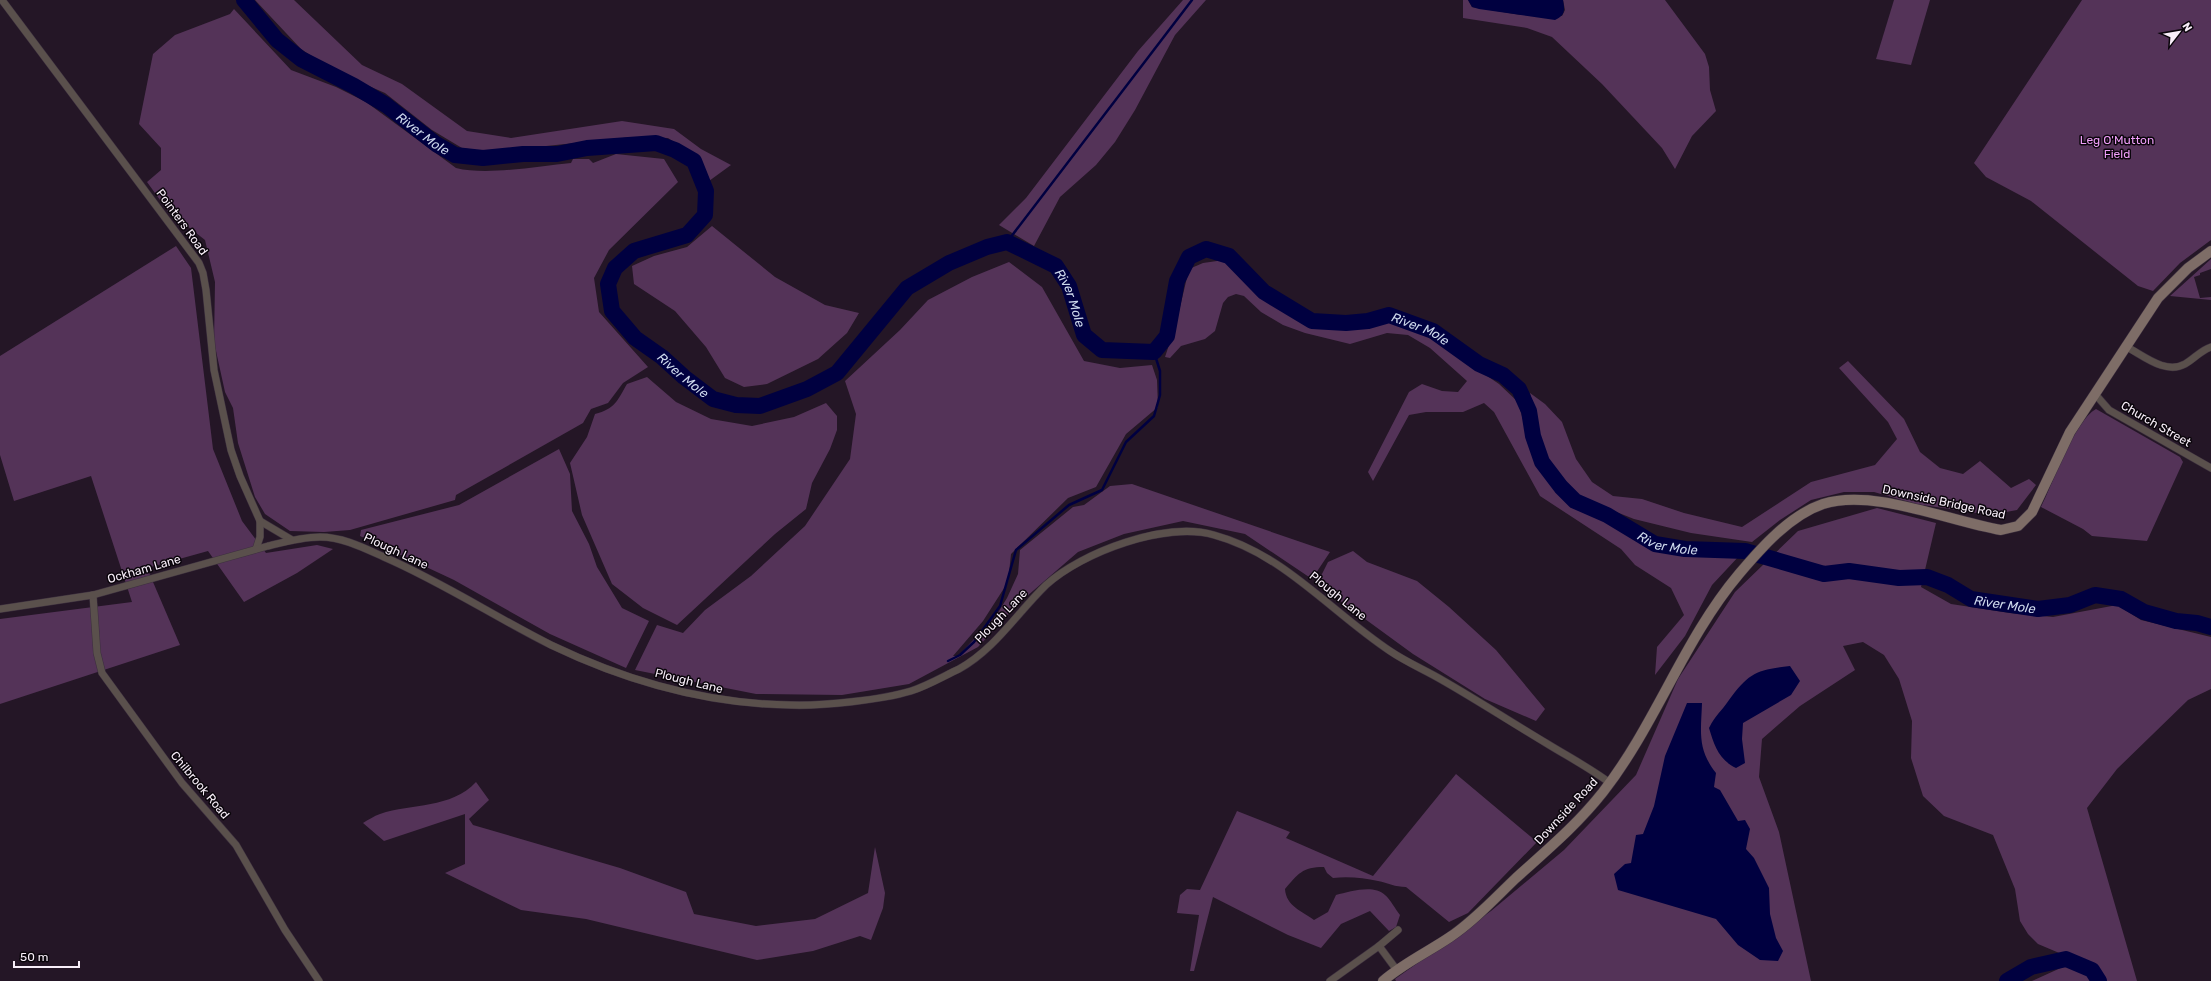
<svg xmlns="http://www.w3.org/2000/svg" width="2211" height="981" font-family="Rubik,sans-serif">
<style>
.green{fill:#543358}
.water{fill:#000040}
.lines{fill:none;stroke-linecap:round;stroke-linejoin:round}
.stream{stroke:#000040;stroke-width:2.5}
.river{stroke:#000040;stroke-width:16}
.street-casing{stroke:#3d303f;stroke-width:8}
.secondary-casing{stroke:#3d303f;stroke-width:11}
.street{stroke:#5a504c;stroke-width:7}
.secondary{stroke:#7e6d67;stroke-width:10}
.labels{text-anchor:middle;stroke-width:3;stroke-linejoin:round;paint-order:stroke}
.park-label{font-size:12px;fill:#f09ff9;stroke:#0a050b}
.street-label{font-size:12px;fill:#f8eef9;stroke:#0a050b}
.water-label{font-size:13px;font-style:italic;fill:#cdd8ec;stroke:#0a050b}
</style>
<rect width="100%" height="100%" fill="#241626"/>
<g class="green">
<path d="M255,0H294L362,65L402,84L467,131L511,138L622,121L674,129L701,149L731,165L709,181L700,159L668,138L632,137L489,152L462,148L432,130L385,93L334,71L301,49Z"/>
<path d="M1183,0H1206L1175,35L1135,110L1115,142L1096,165L1060,197L1034,246L999,225L1026,198L1138,51Z"/>
<path d="M1463,0H1468L1472,7L1521,15L1562,16L1565,10L1563,0H1665L1705,54L1709,67L1710,90L1716,111L1692,136L1675,169L1662,148L1602,84L1552,37L1527,28L1463,18Z"/>
<path d="M1894,0H1930L1911,65L1876,59Z"/>
<path d="M2082,0H2211V240L2180,263L2153,291L2138,286L2031,201L1986,177L1974,163Z"/>
<path d="M234,9L291,70L336,87L366,102L456,168C487,176 538,166 571,163L573,159H589L593,163L616,154L664,159L678,182L609,250L594,278L599,312L648,367L623,383L608,403L591,409L583,423L456,495L455,500L350,530L324,532L290,531L265,514L255,497L238,443L233,408L225,392L214,342L215,282L205,240L168,211L147,182L161,170V148L139,124L153,54L175,35L230,14Z"/>
<path d="M712,226L775,277L825,305L859,313L847,333L818,359L767,384L744,387L725,378L706,347L675,311L634,284L632,266L654,256L687,247Z"/>
<path d="M176,246L191,268L213,449L242,521L266,553L317,545L333,549L297,573L244,602L208,551L147,568L180,645L0,704V619L132,602L91,476L14,501L0,455V356Z"/>
<path d="M2211,259V269L2200,273V275L2194,277L2200,298L2211,297V300L2170,296Z"/>
<path d="M1224,260L1303,324L1343,328L1387,320L1410,327L1440,344L1499,384L1518,402L1532,452L1550,481L1571,505L1601,518L1656,550L1701,557L1740,555L1712,585L1685,636L1655,675L1657,647L1684,615L1671,588L1635,565L1621,549L1540,496L1494,412L1484,403L1463,412H1426L1409,415L1373,481L1368,472L1409,392L1422,384L1442,391L1458,392L1467,381L1430,348L1408,335L1387,333L1350,344L1305,333L1283,325L1261,312L1244,296L1236,294L1228,297L1223,303L1215,331L1205,339L1181,346L1170,358L1165,357L1176,324L1189,269L1203,263Z"/>
<path d="M1009,262L1042,287L1084,361L1120,368L1152,365L1157,380L1158,407L1126,434L1096,487L1068,498L1011,554L1008,582L983,621L953,656H958L996,616L1007,598L1018,574L1020,550L1073,507L1084,505L1110,486L1132,484L1330,552L1312,579L1245,534L1183,521L1124,534L1078,552L1019,603L978,647L909,684L842,695L756,694L635,670L657,625L683,633L705,610L751,576L805,526L850,459L856,414L845,381L900,330L928,300L972,277Z"/>
<path d="M1848,361L1904,419L1920,452L1940,468L1963,474L1980,461L2011,488L2029,479L2036,485L2017,510L1990,515L1916,504L1874,492H1844L1811,500L1780,520L1752,542L1691,533L1634,519L1576,496L1556,476L1544,458L1530,393L1545,404L1562,422L1576,459L1592,482L1613,496L1642,499L1684,513L1742,527L1811,482L1875,465L1897,439L1888,422L1839,368Z"/>
<path d="M647,377L676,402L711,419L752,426L794,417L826,403L837,416V430L830,449L812,483L806,509L775,534L677,625L643,608L612,584L582,515L570,463L587,437L595,414C615,409 617,401 627,384Z"/>
<path d="M2096,409L2180,457L2183,462L2147,541L2092,536L2083,529L2041,507C2053,483 2074,421 2096,409Z"/>
<path d="M559,449L570,474L572,511L589,544L597,567L622,608L649,621L626,668L550,634L454,580L360,536L361,530L459,505Z"/>
<path d="M1877,508L1936,523L1921,587L1951,604L2010,613L2053,617L2117,605L2141,620L2211,637V689L2188,700L2117,769L2087,808L2137,981H2032L2065,966L2064,955L2038,944L2028,934L2020,921L2015,889L1993,835L1944,816L1923,796L1911,758L1912,721L1899,679L1884,655L1863,642L1843,646L1855,670L1800,706L1762,739L1759,777L1779,832L1811,981H1396L1395,979L1491,911L1564,850L1636,775L1678,679L1735,592L1798,531Z"/>
<path d="M1353,551L1367,562L1417,581L1449,607L1496,650L1545,709L1536,721L1485,699L1413,654L1339,600L1319,580L1328,562Z"/>
<path d="M1456,774L1537,842L1468,913L1449,922L1406,887C1395,887 1388,883 1378,881C1364,878 1348,876 1333,878L1327,873L1324,867C1302,867 1298,874 1285,889C1286,906 1302,911 1314,920L1328,912L1336,895C1350,892 1373,884 1385,895C1391,900 1395,909 1400,915L1396,927L1389,931L1370,911L1341,924L1321,948L1288,935L1213,897L1194,971H1190L1199,915L1177,913L1180,895L1187,889L1200,890L1237,811L1290,832L1286,838L1373,876Z"/>
<path d="M476,782L489,800L469,819L473,825L620,868L686,892L694,914L756,926L815,919L868,893L875,847L885,893L883,908L871,940L860,936L813,951L757,960L586,919L521,910L445,873L465,864V814L384,841L363,823C368,820 374,816 380,814C412,803 451,809 476,782Z"/>
</g>
<g class="water">
<path d="M1468,0H1563C1565,11 1565,15 1555,20L1479,9L1472,7Z"/>
<path d="M1790,666L1800,681L1791,695L1743,723L1742,739L1745,763L1736,768C1719,760 1714,745 1709,728C1716,714 1721,712 1729,700C1749,673 1756,670 1790,666Z"/>
<path d="M1687,703H1702C1701,732 1697,749 1716,773L1714,787L1720,790L1738,821L1745,820L1750,829L1746,849L1754,858L1769,888L1770,914L1776,938L1783,951L1778,961L1760,960L1738,945L1716,919L1618,890L1614,874L1625,864L1631,863L1636,835L1643,834L1654,806L1665,756Z"/>
</g>
<g class="lines">
<g class="stream">
<path d="M1007,242L1192,0"/>
<path d="M948,661L960,655L974,642L1000,606L1016,550L1069,505L1102,490L1126,442L1154,416L1160,395V371L1154,352"/>
</g>
<g class="river">
<path id="s1" d="M244,0L277,40L301,59L354,86L386,105L436,144L455,155L483,158L523,154H557L587,148L656,143L675,150L694,161L706,191L705,215L687,235L634,251L615,268L608,284L612,311L635,338L662,357L684,377L713,399L736,405L760,406L807,389L837,373L907,288L949,263L987,247L1007,242L1056,266L1069,286L1084,335L1102,350L1154,352L1167,336L1177,281L1189,257L1206,249L1229,256L1264,292L1312,321L1346,323L1368,321L1389,315L1433,331L1479,364L1503,375L1519,389L1529,411L1533,436L1542,462L1561,487L1575,501L1607,515L1655,544L1685,549L1745,551L1824,574L1849,571L1899,578L1927,577L1948,585L1971,599L2038,609L2070,605L2095,595L2121,599L2144,612L2176,621L2197,623L2211,627"/>
<path d="M2007,981L2031,967L2066,959L2092,970L2099,981"/>
</g>
<g class="street-casing">
<g id="street">
<path d="M2,0L199,263L203,273L206,290L214,370L231,450L240,476L260,521L292,540"/>
<path d="M2125,346C2143,355 2165,375 2185,364C2194,359 2201,350 2211,347"/>
<path d="M2095,394L2109,410L2211,468"/>
<path d="M256,549L260,537V521"/>
<path d="M93,595L97,653L102,673L182,783L236,845L285,930L319,981"/>
<path d="M0,609L93,595L268,546C284,542 302,537 320,537C343,537 364,548 384,557C442,582 495,617 551,645C626,681 708,704 791,705C823,706 881,700 911,691C927,686 944,676 959,669C995,649 1017,613 1046,585C1082,552 1166,521 1214,535C1284,554 1331,612 1390,651C1406,662 1425,670 1442,680C1477,700 1511,722 1546,743C1567,756 1590,768 1610,783"/>
<path d="M1396,969L1379,946L1398,930"/>
<path d="M1330,981L1379,946"/>
</g>
</g>
<g class="secondary-casing">
<path id="secondary" d="M1383,981C1404,963 1428,952 1450,937C1474,921 1495,898 1516,878C1547,850 1577,825 1603,792C1656,724 1684,639 1739,574C1761,548 1790,515 1823,504C1873,488 1948,521 2001,530L2018,526L2032,512L2070,432L2158,298L2188,268L2211,251"/>
</g>
<use href="#street" class="street"/>
<use href="#secondary" class="secondary"/>
</g>
<g class="labels">
<g class="park-label">
<text x="2117" y="144">Leg O'Mutton<tspan x="2117" dy="14">Field</tspan></text>
</g>
<g class="street-label">
<text transform="translate(182 222) rotate(54)" y="4">Pointers Road</text>
<text transform="translate(2156 424) rotate(30)" y="4">Church Street</text>
<text transform="translate(1944 502) rotate(12)" y="4">Downside Bridge Road</text>
<text transform="translate(396 551) rotate(25)" y="4">Plough Lane</text>
<text transform="translate(144 569) rotate(-16)" y="4">Ockham Lane</text>
<text transform="translate(1338 596) rotate(39)" y="4">Plough Lane</text>
<text transform="translate(1001 616) rotate(-46)" y="4">Plough Lane</text>
<text transform="translate(689 681) rotate(14)" y="4">Plough Lane</text>
<text transform="translate(200 785) rotate(50)" y="4">Chilbrook Road</text>
<text transform="translate(1566 811) rotate(-47)" y="4">Downside Road</text>
</g>
<g class="water-label">
<text dy="5" stroke="none"><textPath href="#s1" startOffset="226">River Mole</textPath></text>
<text dy="5" stroke="none"><textPath href="#s1" startOffset="1295">River Mole</textPath></text>
<text dy="5" stroke="none"><textPath href="#s1" startOffset="1775">River Mole</textPath></text>
<text dy="5" stroke="none"><textPath href="#s1" startOffset="814">River Mole</textPath></text>
<text dy="5" stroke="none"><textPath href="#s1" startOffset="2123">River Mole</textPath></text>
<text dy="5" stroke="none"><textPath href="#s1" startOffset="2471">River Mole</textPath></text>
</g>
</g>
<g transform="translate(2179 32) rotate(59)" stroke="#0a050b" stroke-width="3" paint-order="stroke">
<path d="M0-3L7 15L0 10L-7 15Z" fill="#f8eef9"/>
<text y="-6" font-size="11" font-weight="bold" text-anchor="middle" fill="#f8eef9">N</text>
</g>
<path d="M14 961v6h65v-6" fill="none" stroke="#f8eef9" stroke-width="2"/>
<text x="20" y="961" font-size="12" fill="#f8eef9" stroke="#0a050b" stroke-width="3" paint-order="stroke">50 m</text>
</svg>
